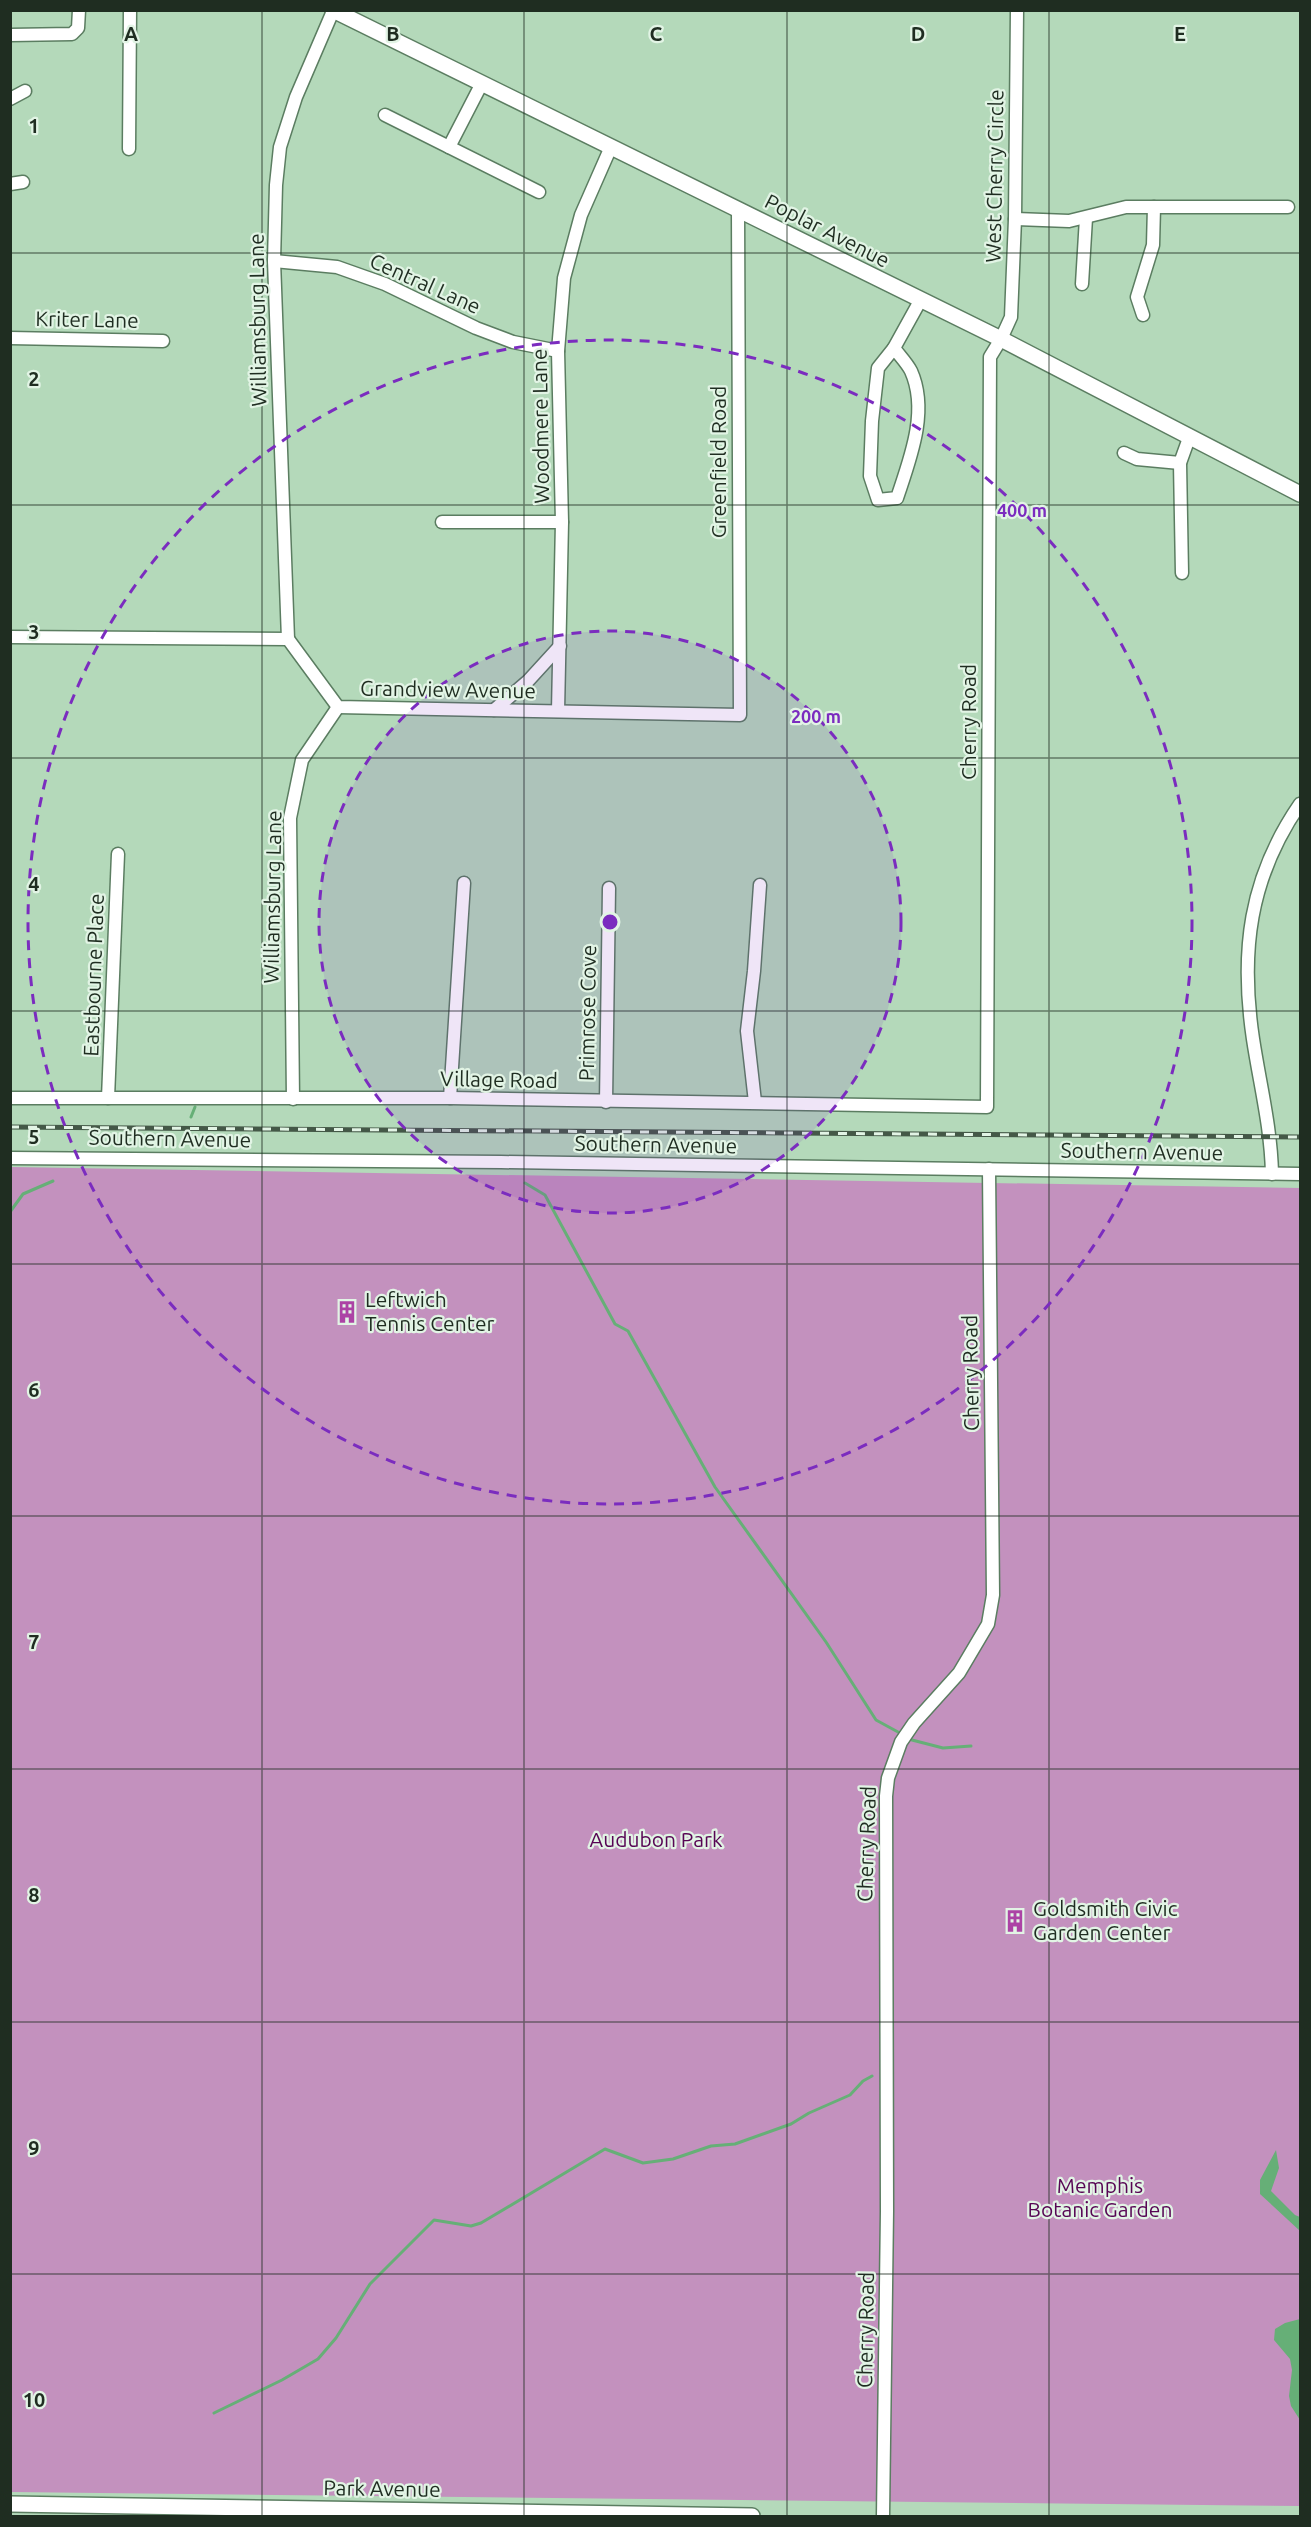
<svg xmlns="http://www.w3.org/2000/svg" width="1311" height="2527" font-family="Ubuntu,sans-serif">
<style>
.green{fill:#c391be}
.water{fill:#66af77}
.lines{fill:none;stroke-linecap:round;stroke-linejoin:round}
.stream{stroke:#66af77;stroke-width:3}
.minor-casing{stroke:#5b7d61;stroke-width:15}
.major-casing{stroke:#5b7d61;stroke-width:18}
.minor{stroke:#fff;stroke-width:12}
.major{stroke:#fff;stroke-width:15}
.rail-casing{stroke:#445847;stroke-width:5}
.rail{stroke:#e2f4e5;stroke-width:3;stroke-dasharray:9;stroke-linecap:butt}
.grid{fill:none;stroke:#1f2d21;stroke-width:1.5;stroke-opacity:0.55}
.ring{fill:none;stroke:#7b2cbf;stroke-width:3;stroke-dasharray:10 8}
.labels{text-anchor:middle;stroke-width:4.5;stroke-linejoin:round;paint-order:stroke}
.street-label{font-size:21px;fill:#1f2d21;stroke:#e2f4e5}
.poi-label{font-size:21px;fill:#1f2d21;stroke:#e2f4e5;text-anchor:start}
.park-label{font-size:21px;fill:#570554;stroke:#e2f4e5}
.grid-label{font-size:20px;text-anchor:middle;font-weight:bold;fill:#1f2d21;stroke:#e2f4e5;stroke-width:4.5;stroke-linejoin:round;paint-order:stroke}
.centre{fill:#7b2cbf;stroke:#e2f4e5;stroke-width:3}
.ring-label{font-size:18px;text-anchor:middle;font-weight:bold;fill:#7b2cbf;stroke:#e2f4e5;stroke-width:4.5;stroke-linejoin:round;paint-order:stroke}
</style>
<rect width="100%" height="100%" fill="#b4d9ba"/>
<path class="green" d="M11,1167L1300,1188V2506L11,2492Z"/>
<g class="water">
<path d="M1276,2150L1279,2168L1271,2191L1295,2215L1300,2217V2231L1260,2194V2180Z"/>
<path d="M1300,2319V2420L1291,2406L1289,2396L1292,2370L1290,2359L1274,2340L1275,2329L1285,2323Z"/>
</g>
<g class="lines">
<g class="stream">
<path d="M191,1117L195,1107"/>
<path d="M182,1147L187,1136"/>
<path d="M525,1183L545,1195L615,1324L628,1331L715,1487L826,1642L876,1720L898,1732"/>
<path d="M10,1212L23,1194L53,1181"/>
<path d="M912,1740L943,1748L971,1746"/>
<path d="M214,2413L282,2380L318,2359L336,2338L370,2284L434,2220L471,2226L481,2223L605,2149L643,2163L673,2159L711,2146L735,2144L791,2124L809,2113L850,2095L863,2081L872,2076"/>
</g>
<g class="minor-casing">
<g id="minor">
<path d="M10,35L72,34L78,28L79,10"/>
<path d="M10,99L25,91"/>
<path d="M385,115L539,192"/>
<path d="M449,147L482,83"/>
<path d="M129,149L130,10"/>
<path d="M10,184L23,182"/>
<path d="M1015,219L1069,221L1126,207H1288"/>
<path d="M274,261L337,267L385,284L476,328L513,342L558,351"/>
<path d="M1082,284L1086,218"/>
<path d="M1143,315L1137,297L1153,245L1154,207"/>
<path d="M10,338L163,341"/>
<path d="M894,348C899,355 907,363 911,371C929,411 910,459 897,498L878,500L870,476L872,421L878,368Z"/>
<path d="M894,348L920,301"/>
<path d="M1124,453L1137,459L1180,463"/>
<path d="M442,522H562"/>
<path d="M1182,573L1180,463L1189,438"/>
<path d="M10,637L288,639L338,707L740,715L738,209"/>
<path d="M288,639L274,261L276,185L280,147L296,97L333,11"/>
<path d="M494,710L528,681L560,646"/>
<path d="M558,711L562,522L558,351L564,278L581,215L610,149"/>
<path d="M10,1098H450L987,1107L990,357L1001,339L1011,317L1015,219L1017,10"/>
<path d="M108,1098L118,854"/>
<path d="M450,1098L464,883"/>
<path d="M293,1099L290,818L302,760L338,707"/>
<path d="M606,1102L609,888"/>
<path d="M755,1102L747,1031L754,971L760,885"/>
<path d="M10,1158L501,1162L1300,1174"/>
<path d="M1272,1174C1271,1127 1260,1085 1253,1039C1240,952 1249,878 1300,804"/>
<path d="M883,2516L887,2211L886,1796L888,1778L901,1742L914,1723L959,1673L988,1624L993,1595L989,1169"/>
</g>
</g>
<g class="major-casing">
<g id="major">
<path d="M333,10L1001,339L1300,494"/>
<path d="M10,2504L752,2516"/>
</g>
</g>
<use href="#minor" class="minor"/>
<use href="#major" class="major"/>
<g class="rail-casing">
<path id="rail" d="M10,1127L1300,1137"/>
</g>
<use href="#rail" class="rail"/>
</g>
<path class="grid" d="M262,10V2516M524,10V2516M787,10V2516M1049,10V2516M10,253H1300M10,505H1300M10,758H1300M10,1011H1300M10,1264H1300M10,1516H1300M10,1769H1300M10,2022H1300M10,2274H1300"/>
<circle cx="610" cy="922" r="291" fill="#7b2cbf" fill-opacity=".12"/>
<g class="ring">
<circle cx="610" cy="922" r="291"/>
<circle cx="610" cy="922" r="582"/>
</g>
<defs>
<g id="building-bare" transform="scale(1.8)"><path d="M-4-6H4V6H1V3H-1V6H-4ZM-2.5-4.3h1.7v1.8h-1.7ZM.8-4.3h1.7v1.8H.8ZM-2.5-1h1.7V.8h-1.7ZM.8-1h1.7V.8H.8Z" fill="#ac43a5" stroke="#e2f4e5" stroke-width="2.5" paint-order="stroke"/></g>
</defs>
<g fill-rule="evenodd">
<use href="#building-bare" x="347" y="1312"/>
<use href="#building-bare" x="1015" y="1921"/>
</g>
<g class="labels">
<g class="street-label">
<text transform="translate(995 176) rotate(-89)" y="7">West Cherry Circle</text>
<text transform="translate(827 231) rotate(27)" y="7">Poplar Avenue</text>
<text transform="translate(425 284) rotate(24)" y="7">Central Lane</text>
<text transform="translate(87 320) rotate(1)" y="7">Kriter Lane</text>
<text transform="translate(258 320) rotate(-91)" y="7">Williamsburg Lane</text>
<text transform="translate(541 426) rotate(-91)" y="7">Woodmere Lane</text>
<text transform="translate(719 462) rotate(-90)" y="7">Greenfield Road</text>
<text transform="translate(448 690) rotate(1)" y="7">Grandview Avenue</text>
<text transform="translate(969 722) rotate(-90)" y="7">Cherry Road</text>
<text transform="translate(273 897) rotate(-89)" y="7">Williamsburg Lane</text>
<text transform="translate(94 975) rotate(-88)" y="7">Eastbourne Place</text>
<text transform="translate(588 1013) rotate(-89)" y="7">Primrose Cove</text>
<text transform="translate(499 1080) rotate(1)" y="7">Village Road</text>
<text transform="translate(170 1139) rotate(1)" y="7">Southern Avenue</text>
<text transform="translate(656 1145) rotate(1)" y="7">Southern Avenue</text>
<text transform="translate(1142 1152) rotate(1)" y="7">Southern Avenue</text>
<text transform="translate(971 1373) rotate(-91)" y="7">Cherry Road</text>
<text transform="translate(867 1844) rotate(-88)" y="7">Cherry Road</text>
<text transform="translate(866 2330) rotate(-89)" y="7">Cherry Road</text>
<text transform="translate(382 2489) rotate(1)" y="7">Park Avenue</text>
</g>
<g class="poi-label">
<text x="365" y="1307">Leftwich<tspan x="365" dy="24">Tennis Center</tspan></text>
<text x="1033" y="1916">Goldsmith Civic<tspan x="1033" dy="24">Garden Center</tspan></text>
</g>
<g class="park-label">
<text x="656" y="1847">Audubon Park</text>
<text x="1100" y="2193">Memphis<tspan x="1100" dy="24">Botanic Garden</tspan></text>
</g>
</g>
<g class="grid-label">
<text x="131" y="41">A</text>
<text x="393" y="41">B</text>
<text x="656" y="41">C</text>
<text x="918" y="41">D</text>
<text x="1180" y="41">E</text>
<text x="34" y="133">1</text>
<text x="34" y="386">2</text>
<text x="34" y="639">3</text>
<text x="34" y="891">4</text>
<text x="34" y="1144">5</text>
<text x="34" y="1397">6</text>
<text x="34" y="1649">7</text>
<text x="34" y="1902">8</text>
<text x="34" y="2155">9</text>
<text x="34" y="2407">10</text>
</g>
<circle cx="610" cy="922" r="9" class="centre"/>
<g class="ring-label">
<text x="1022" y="517">400 m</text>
<text x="816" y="723">200 m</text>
</g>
<rect width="1311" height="2527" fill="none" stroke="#1f2d21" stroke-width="24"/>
</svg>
